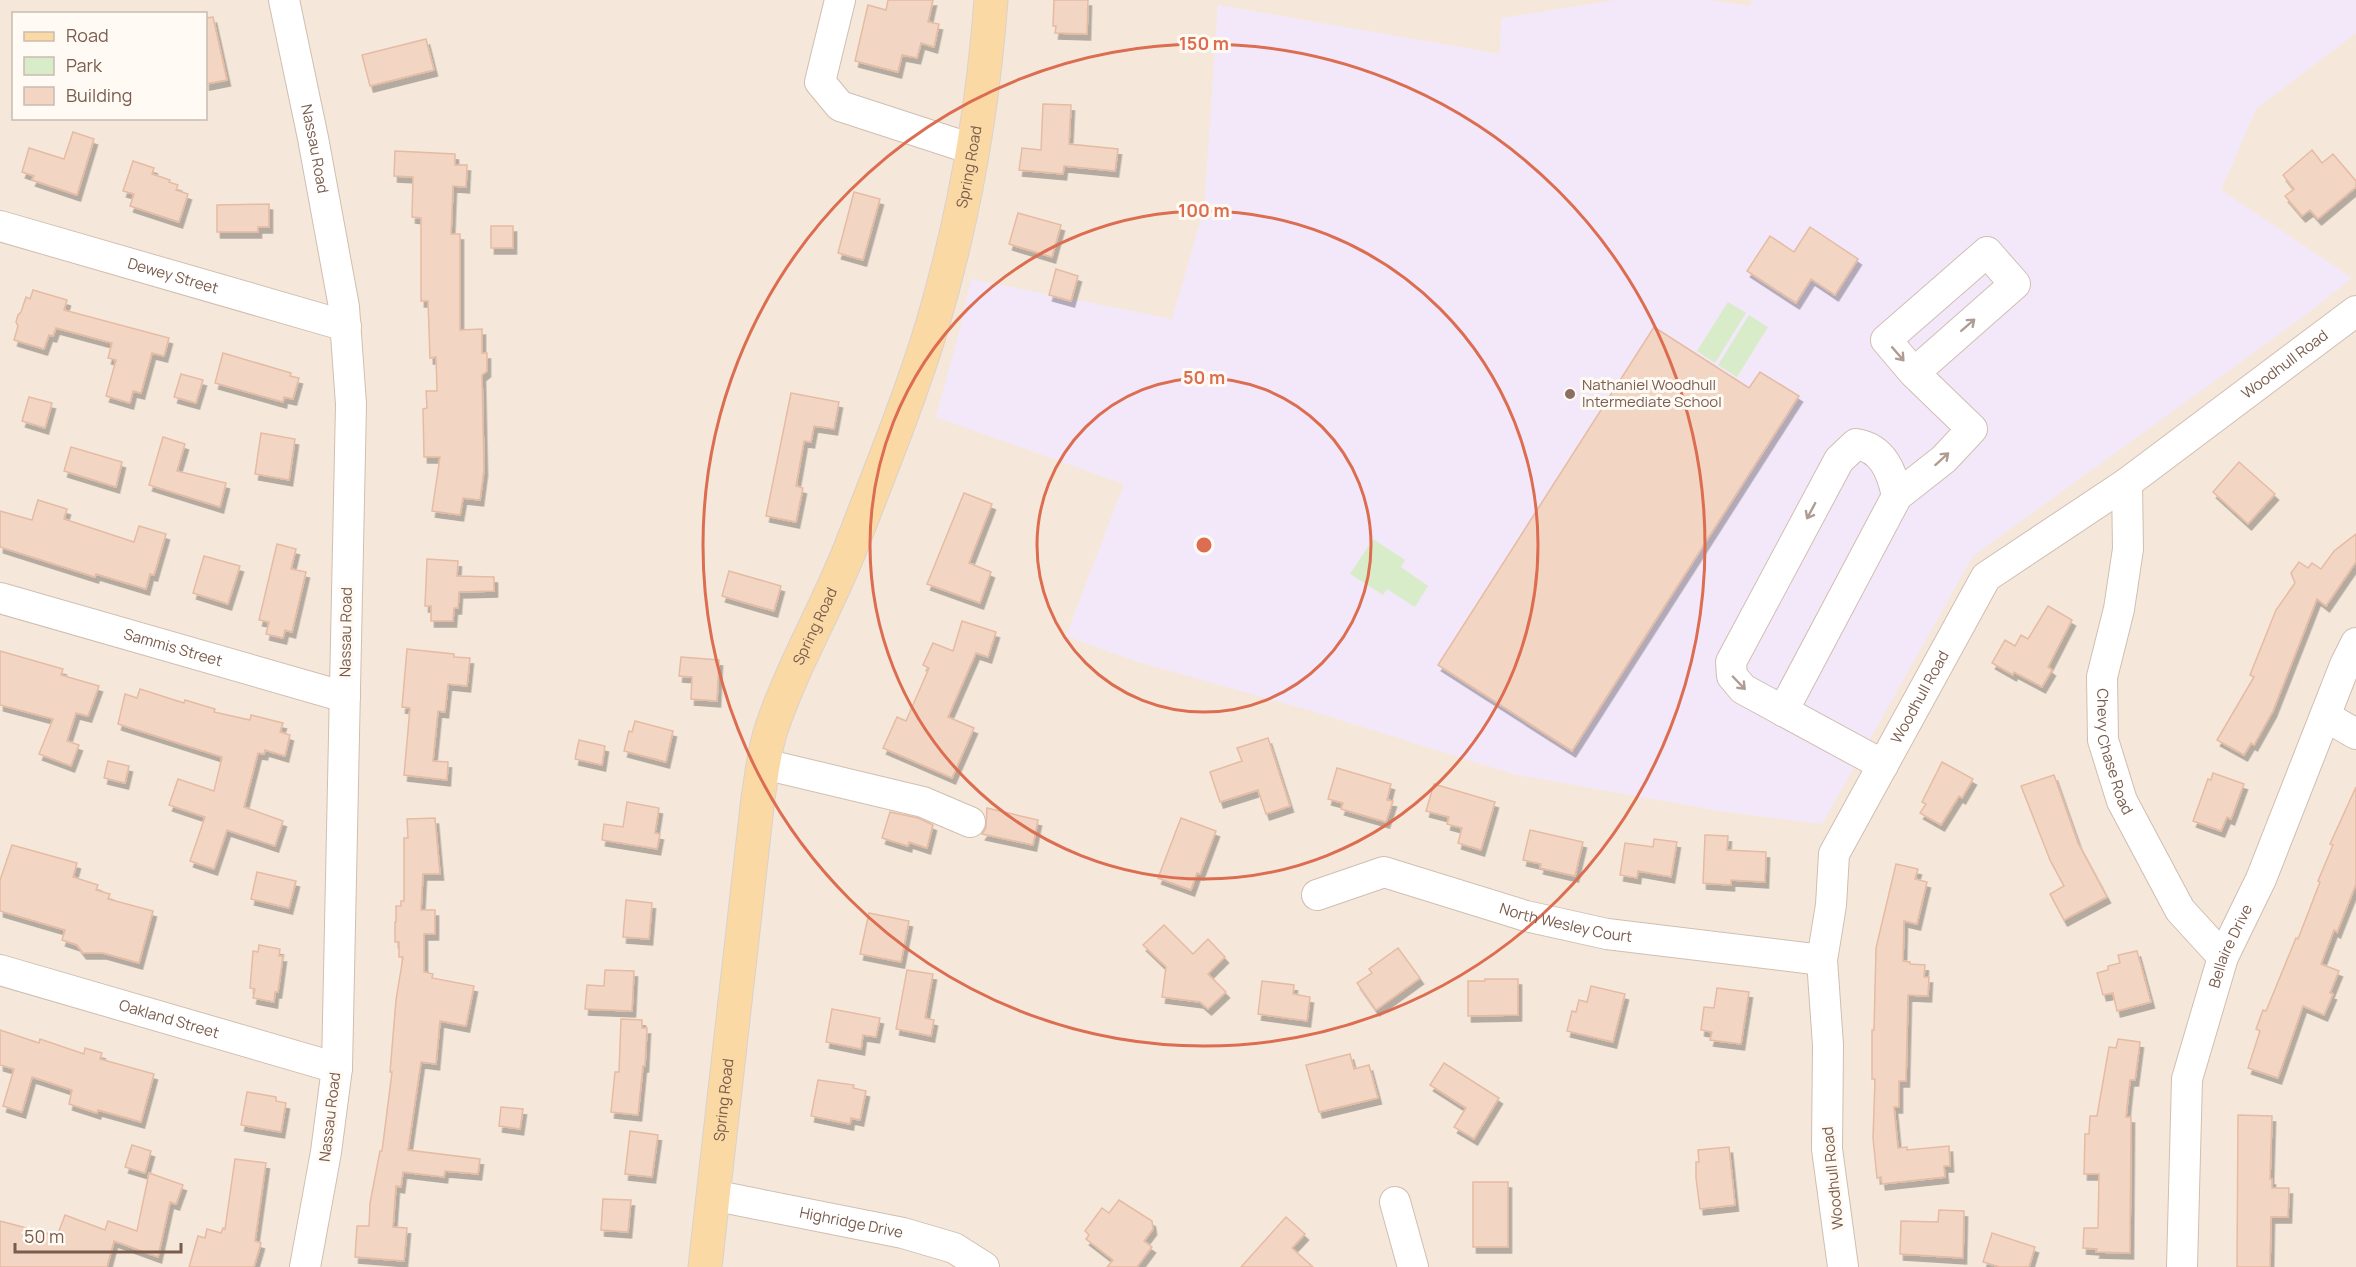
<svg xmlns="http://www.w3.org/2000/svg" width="2356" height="1267" font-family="Manrope,sans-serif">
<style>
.residential{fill:#f5e8da;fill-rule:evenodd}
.education{fill:#f3e8fa}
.green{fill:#d8ecc9}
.building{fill:#f3d5c3;stroke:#e6bba3;stroke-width:1.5;filter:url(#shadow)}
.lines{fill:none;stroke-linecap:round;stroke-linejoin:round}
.minor-casing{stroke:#d1beb0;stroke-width:32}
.major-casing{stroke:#dad1cd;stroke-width:35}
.minor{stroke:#fff;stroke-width:30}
.major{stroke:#fbd9a5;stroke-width:33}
.oneway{stroke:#af9d94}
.ring{fill:none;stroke:#dc6d51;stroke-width:3}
.education-dot{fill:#8d6e63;stroke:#fffaf3;stroke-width:2}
.labels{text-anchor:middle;stroke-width:6;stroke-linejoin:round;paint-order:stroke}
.street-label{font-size:15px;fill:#7a5c4d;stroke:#fffaf3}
.education-label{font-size:15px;fill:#785e54;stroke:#fffaf3;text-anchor:start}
.centre{fill:#dc6d51;stroke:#fffaf3;stroke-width:3}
.ring-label{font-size:18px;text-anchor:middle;font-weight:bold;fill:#dc6d51;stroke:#fffaf3;stroke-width:6;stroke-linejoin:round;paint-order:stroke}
</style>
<defs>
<filter id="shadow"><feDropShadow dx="3.5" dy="6" stdDeviation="0" flood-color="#0004"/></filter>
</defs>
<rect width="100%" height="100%" fill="#fdf6ec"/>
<path class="residential" d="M0,0H2356V1267H0ZM14,14H206V118H14Z"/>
<path class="education" d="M1616,0H1710L1750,6L1752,0H2356V33L2256,109L2221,190L2352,278L2311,311L1973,556L1822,824L1720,811L1513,774L1315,712L1135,661L1066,636L1124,484L936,417L961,325L971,279L1172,319L1204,209L1218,5L1500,54L1501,18Z"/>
<g class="green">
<path d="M1728,302L1746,313L1715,363L1697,351Z"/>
<path d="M1749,315L1768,327L1737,377L1718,365Z"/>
<path d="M1373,539L1405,560L1401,567L1428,586L1415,607L1387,589L1383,595L1350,574Z"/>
</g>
<g class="building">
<path d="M888,0H933L928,22L939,24L934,47L921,43L917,58L902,55L898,72L855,61L868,5L886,10Z"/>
<path d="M1054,0H1088L1087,34L1055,33L1056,26H1053Z"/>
<path d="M213,17L227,80L206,84V18Z"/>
<path d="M426,39L434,70L370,86L362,55Z"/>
<path d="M1043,104L1071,105L1069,144L1118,149L1115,171L1064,166L1063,174L1019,170L1022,148L1041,150Z"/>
<path d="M73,132L94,139L77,195L32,180L34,176L22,172L29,148L64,159Z"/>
<path d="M2312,150L2322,163L2333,154L2356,181V187L2318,219L2310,210L2302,216L2285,196L2294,189L2283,175Z"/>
<path d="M395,151L455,154V165H467L466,187L453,186L451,234H460V330L482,329V353H487V371L482,375L484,470L480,500L463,498L460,515L432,511L440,457H424L423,409L427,408L426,391H437L436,357L430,358L428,301H421V218L412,217L413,177L394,176Z"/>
<path d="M133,161L154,168L152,174L170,180L169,182L178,185L176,190L188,194L179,222L130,206L134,194L123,191Z"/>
<path d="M854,192L880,199L863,260L838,253Z"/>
<path d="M269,204V227H258V232H217V205Z"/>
<path d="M1018,213L1061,225L1052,257L1009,244Z"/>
<rect x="491" y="226" width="22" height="22"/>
<path d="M1810,227L1858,259L1835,295L1811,279L1796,303L1747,271L1770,236L1794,252Z"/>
<path d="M1056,269L1078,276L1071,301L1049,295Z"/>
<path d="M33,290L67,300L64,310L169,338L164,356L152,353L141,393L133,391L130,403L106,396L116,360L108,358L112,343L56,328L53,336L49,335L44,349L14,340L18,326L16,322L18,315L21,312L26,297L30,299Z"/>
<path d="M1654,327L1749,388L1760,372L1799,396L1572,751L1438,665Z"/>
<path d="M223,353L291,373L290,376L299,378L293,399L284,397L283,402L215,383Z"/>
<path d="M181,374L203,380L196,403L174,397Z"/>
<path d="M791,393L839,402L834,429L814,426L811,442L804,441L796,486L803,488L796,522L766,516Z"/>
<path d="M29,397L52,403L45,428L22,421Z"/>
<path d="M261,433L295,439L289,480L255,474Z"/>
<path d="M163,437L185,444L177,471L226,483L220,507L149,485Z"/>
<path d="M71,447L122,462L116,487L64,471Z"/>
<path d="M2239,462L2275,494L2248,524L2213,492Z"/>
<path d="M964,493L992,504L969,563L991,572L980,603L927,584Z"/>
<path d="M38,500L67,509L64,519L134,542L139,526L166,534L154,575L150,574L146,589L96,574L95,577L0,547V511L32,520Z"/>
<path d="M2356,534V562L2326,606L2317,599L2273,711L2254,745L2251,743L2244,755L2217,740L2254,677L2250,675L2276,610L2295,583L2291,573L2299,562L2308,568L2312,563L2321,569L2334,551Z"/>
<path d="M277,544L296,549L291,569L306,572L292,632L285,630L283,638L266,634L269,622L259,620Z"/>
<path d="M204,556L240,566L228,604L193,593Z"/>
<path d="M427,559L458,561L457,576L494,577V591L459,592L458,608H454L453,621H431V606H425Z"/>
<path d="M729,571L781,586L774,611L722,596Z"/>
<path d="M2048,606L2072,620L2048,667L2052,670L2042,687L2014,672L2013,675L1992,663L2005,640L2015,646L2021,635L2028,639Z"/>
<path d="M962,621L996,632L988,657L976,653L948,717L974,728L952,778L883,748L897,717L906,721L929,668L923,665L933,643L953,651Z"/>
<path d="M407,649L454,654V657L470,658L467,686L448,684L445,712L438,711L433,761L448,762L447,780L404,775L410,708L402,707Z"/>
<path d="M0,651L63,669L61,675L99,686L88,716L76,713L67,741L79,745L71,766L39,754L53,719L0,705Z"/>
<path d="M681,657L719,660L717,701L691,699L692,677L679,676Z"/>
<path d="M140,689L184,703L185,700L215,709L214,712L250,720L251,715L283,723L280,732L290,735L285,756L265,750L264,754L258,753L244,807L283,821L275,846L227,830L214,869L190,861L205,817L169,805L178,779L214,791L222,757L118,724L125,694L137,698Z"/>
<path d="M635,721L673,731L666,762L624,751L629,731L632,732Z"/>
<path d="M1268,738L1290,806L1266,814L1258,790L1220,802L1210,772L1242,761L1237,748Z"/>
<path d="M579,740L605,746L602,765L575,759Z"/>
<path d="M108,761L129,766L125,783L104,778Z"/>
<path d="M1942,762L1973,779L1962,798L1959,796L1941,825L1920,813L1926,804L1922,802Z"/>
<path d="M1337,768L1391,784L1387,800L1393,801L1386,822L1341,809L1343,803L1328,799Z"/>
<path d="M2213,773L2244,784L2231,819L2227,817L2221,831L2193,821L2208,779L2211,780Z"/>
<path d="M2054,775L2078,843L2107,897L2064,920L2050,894L2064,886L2050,860L2021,786Z"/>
<path d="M1434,784L1495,802L1481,850L1458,843L1462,828L1447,824L1449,817L1426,811Z"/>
<path d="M2356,787V884L2337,932L2334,930L2321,964L2339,971L2330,993L2333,994L2324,1015L2303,1006L2278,1078L2248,1068L2260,1031L2256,1029L2263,1010L2266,1011L2296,938L2298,939L2320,882L2318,881L2333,845L2330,844Z"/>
<path d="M627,802L659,808L655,833L660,834L657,849L602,840L604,824L623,827Z"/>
<path d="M987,808L1038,820L1033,845L982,834L986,828Z"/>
<path d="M890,812L918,818L933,825L927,848L909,842L908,846L882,838Z"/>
<path d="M435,818L440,874H423L421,910H435V934H424V972L433,974L432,978L474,986L466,1026L440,1021L436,1064L421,1062L408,1150L480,1159L478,1174L445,1171L444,1177L403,1172L401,1187L396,1186L393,1227L407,1228L404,1261L355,1257L357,1226H369L370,1203L380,1151H382L392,1072H390L396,1000L403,957H399V942H395V922H396V906H401V901H404V838H408L407,819Z"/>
<path d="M1181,818L1216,831L1200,874L1197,873L1191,890L1158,878Z"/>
<path d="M1530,830L1583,842L1575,876L1540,868L1541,864L1523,860Z"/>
<path d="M1705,835L1728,836L1727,850L1766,852L1765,882L1731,880V885L1703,883Z"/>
<path d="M1654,839L1677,842L1671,877L1638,871L1637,878L1620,875L1625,843L1653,847Z"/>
<path d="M12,845L77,863L73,877L98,885L96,890L110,894L108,899L153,911L139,963L103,953H83L77,945L62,940L65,930L0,911V880Z"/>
<path d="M1896,864L1918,869L1915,879L1927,882L1917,924L1904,921L1903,961L1910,962V964L1925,965L1924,977H1929L1928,996L1908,995L1906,1081H1899V1107H1894L1898,1148L1907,1147V1150L1949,1146L1950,1166H1944L1945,1177L1882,1184L1881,1177L1877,1178L1873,1138L1875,1079H1872V1030H1874L1876,948Z"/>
<path d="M257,872L296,881L289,908L251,899Z"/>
<path d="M626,900L652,903L649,939L623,937Z"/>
<path d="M869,913L909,921L901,962L860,954Z"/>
<path d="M1164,925L1193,954L1208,939L1225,957L1208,974L1226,992L1208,1009L1200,1002L1162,997L1166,967L1143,945Z"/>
<path d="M259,945L280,949L279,956H283L278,992H275L274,1002L253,998L255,989L250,988L253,951L258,952Z"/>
<path d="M1398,948L1420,978L1376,1010L1357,983L1372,973L1369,969Z"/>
<path d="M2137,951L2151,1002L2117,1011L2113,993L2103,995L2097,973L2108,970V966L2120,963L2118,955Z"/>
<path d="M605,970L634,971L632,1011L585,1009L587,985L604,986Z"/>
<path d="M907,970L933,974L925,1018L934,1020L931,1036L896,1029Z"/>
<path d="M1485,979H1518V1015L1468,1016V981H1485Z"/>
<path d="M1262,981L1294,985L1293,994L1310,997L1307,1021L1258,1014Z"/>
<path d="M1591,986L1625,994L1613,1042L1567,1031L1572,1011L1576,1012L1579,1000L1587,1002Z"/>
<path d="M1717,988L1749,992L1741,1044L1710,1040L1712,1032L1701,1030L1704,1007L1714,1008Z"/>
<path d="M832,1009L880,1018L876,1037L863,1035L861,1049L826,1042Z"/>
<path d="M621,1019L642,1020V1028H647L645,1066H643L638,1115L611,1112L615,1072H619Z"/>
<path d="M0,1030L39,1043L40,1039L84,1054L85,1048L102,1053L100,1059L154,1074L141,1122L98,1110L97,1113L69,1104L72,1090L32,1077L22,1112L3,1106L14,1069L0,1065Z"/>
<path d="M2118,1039L2140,1042L2135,1080H2130L2126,1117H2131L2130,1253L2096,1252L2097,1249L2083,1248L2084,1228H2098L2099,1174H2084L2085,1134H2089L2090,1116H2097L2109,1047L2116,1048Z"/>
<path d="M1350,1054L1354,1069L1369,1065L1378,1098L1319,1112L1306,1065Z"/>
<path d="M1444,1063L1499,1098L1474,1139L1454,1127L1466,1108L1430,1085Z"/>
<path d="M818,1080L854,1085L853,1088L866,1091L860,1120L851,1118L850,1124L811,1116Z"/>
<path d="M247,1092L276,1097V1101L286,1103L281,1132L241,1125Z"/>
<path d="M501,1107L523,1109L520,1129L499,1126Z"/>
<path d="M2238,1115L2272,1116L2270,1179H2272V1188H2289L2288,1217H2271L2270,1267H2237Z"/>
<path d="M630,1131L658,1135L652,1177L625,1174Z"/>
<path d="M132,1145L151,1151L145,1173L125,1167Z"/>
<path d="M1729,1147L1735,1205L1700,1209L1696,1178V1162H1699L1698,1150Z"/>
<path d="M235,1159L266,1163L255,1241L261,1243L254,1267H189L198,1236L205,1238L207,1229L221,1233L223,1228L225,1229Z"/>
<path d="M149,1173L183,1185L176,1204L170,1202L158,1257L114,1241L107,1267H0V1221L57,1236L65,1215L105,1230L108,1221L137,1231Z"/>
<rect x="1473" y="1182" width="35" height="65"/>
<path d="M603,1199L631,1200L628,1232L601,1230Z"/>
<path d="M1119,1200L1152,1221L1153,1229L1144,1241L1152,1247L1137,1267H1107L1113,1260L1086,1239L1089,1235L1085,1231L1102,1208L1109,1213Z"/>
<path d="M1939,1210L1964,1211L1963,1258L1900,1254L1901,1221L1938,1222Z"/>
<path d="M1286,1217L1305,1234L1292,1248L1313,1267H1241Z"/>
<path d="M1992,1233L2035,1247L2029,1267H2000L1983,1262Z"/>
</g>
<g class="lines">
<g class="minor-casing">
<g id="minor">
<path id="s1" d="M284,0L313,138L344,307L351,404L337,1068L326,1152L305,1267"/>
<path d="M840,0L820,82L840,106L972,149"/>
<path id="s2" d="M0,226L346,326"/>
<path id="s3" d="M2127,483L2128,549L2119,609L2102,677L2103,740L2122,801L2180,910L2223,957"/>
<path id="s4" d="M0,598L345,697"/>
<path d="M1783,711L1897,496L1944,459L1972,429L1914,373L2015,284L1987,252L1886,340L1914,373"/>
<path d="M2325,716L2356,734"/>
<path d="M764,764L923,802L970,822"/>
<path d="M1883,765L1743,689L1732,676L1731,662L1839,460L1856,444C1883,448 1892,472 1897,496"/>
<path id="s5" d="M1317,895L1384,872L1526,916L1607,934L1822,960"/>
<path id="s6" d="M0,970L337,1068"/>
<path id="s7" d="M712,1195L903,1233L954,1248L984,1267"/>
<path d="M1395,1202L1413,1267"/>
<path id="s8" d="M1843,1267L1827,1149L1828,1045L1822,960L1831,905L1834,854L1986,577L2127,483L2356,311"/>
<path id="s9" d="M2182,1267L2187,1079L2223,957L2261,879L2345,665L2356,643"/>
</g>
</g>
<g class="major-casing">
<g id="major">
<path id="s10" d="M705,1267L758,798C762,775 764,749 772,727C794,662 830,603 854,539C881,469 910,398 932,326C963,222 983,108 991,0"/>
</g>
</g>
<use href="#minor" class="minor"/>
<use href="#major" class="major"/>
</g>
<defs><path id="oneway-shaft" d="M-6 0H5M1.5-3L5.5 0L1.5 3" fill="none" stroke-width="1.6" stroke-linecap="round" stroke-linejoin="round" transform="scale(1.5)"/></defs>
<g class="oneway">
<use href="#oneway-shaft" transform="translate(1968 325) rotate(-41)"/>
<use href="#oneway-shaft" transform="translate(1898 354) rotate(49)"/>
<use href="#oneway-shaft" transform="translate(1942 459) rotate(-42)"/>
<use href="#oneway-shaft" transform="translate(1811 511) rotate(118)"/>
<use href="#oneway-shaft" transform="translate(1739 683) rotate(46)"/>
</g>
<g class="ring">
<circle cx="1204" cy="545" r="167"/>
<circle cx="1204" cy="545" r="334"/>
<circle cx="1204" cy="545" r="501"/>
</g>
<circle class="education-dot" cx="1570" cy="394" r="6"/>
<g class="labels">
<g class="street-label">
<text dy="5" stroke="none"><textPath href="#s1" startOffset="152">Nassau Road</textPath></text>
<text dy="5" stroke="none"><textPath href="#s10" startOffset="1140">Spring Road</textPath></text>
<text dy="5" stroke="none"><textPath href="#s2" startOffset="180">Dewey Street</textPath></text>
<text dy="5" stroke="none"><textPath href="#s8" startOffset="1098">Woodhull Road</textPath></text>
<text dy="5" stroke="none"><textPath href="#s10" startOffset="654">Spring Road</textPath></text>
<text transform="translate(346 632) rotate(-89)" y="5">Nassau Road</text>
<text dy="5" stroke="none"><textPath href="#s4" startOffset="180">Sammis Street</textPath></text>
<text dy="5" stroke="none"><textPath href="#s8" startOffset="594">Woodhull Road</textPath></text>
<text dy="5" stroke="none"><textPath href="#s3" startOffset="273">Chevy Chase Road</textPath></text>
<text dy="5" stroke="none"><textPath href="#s5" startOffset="260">North Wesley Court</textPath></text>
<text dy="5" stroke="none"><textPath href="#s9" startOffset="328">Bellaire Drive</textPath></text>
<text dy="5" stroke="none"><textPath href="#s6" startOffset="176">Oakland Street</textPath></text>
<text dy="5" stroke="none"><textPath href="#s10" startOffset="168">Spring Road</textPath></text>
<text transform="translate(330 1117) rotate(-83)" y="5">Nassau Road</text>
<text transform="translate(1833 1178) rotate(-96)" y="5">Woodhull Road</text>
<text dy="5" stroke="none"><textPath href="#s7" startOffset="142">Highridge Drive</textPath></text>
</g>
<g class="education-label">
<text x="1582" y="390">Nathaniel Woodhull<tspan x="1582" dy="17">Intermediate School</tspan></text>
</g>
</g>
<circle cx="1204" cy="545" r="9" class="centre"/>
<g class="ring-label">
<text x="1204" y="50">150 m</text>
<text x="1204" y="217">100 m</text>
<text x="1204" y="384">50 m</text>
</g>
<rect x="12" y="12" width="195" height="108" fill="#fffaf3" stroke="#cabbb1" stroke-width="1.5"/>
<rect x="24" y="32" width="30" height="9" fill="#fbd9a5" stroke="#cabbb1" stroke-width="1.5"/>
<text x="66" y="42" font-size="18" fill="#7a5c4d">Road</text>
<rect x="24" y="57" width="30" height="18" fill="#d8ecc9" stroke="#cabbb1" stroke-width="1.5"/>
<text x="66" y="72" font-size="18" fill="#7a5c4d">Park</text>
<rect x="24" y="87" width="30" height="18" fill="#f3d5c3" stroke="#cabbb1" stroke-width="1.5"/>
<text x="66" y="102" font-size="18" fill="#7a5c4d">Building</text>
<path d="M15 1243v9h166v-9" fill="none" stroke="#7a5c4d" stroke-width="3"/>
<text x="24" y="1243" font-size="18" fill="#7a5c4d" stroke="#fffaf3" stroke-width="4.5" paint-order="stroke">50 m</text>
</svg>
